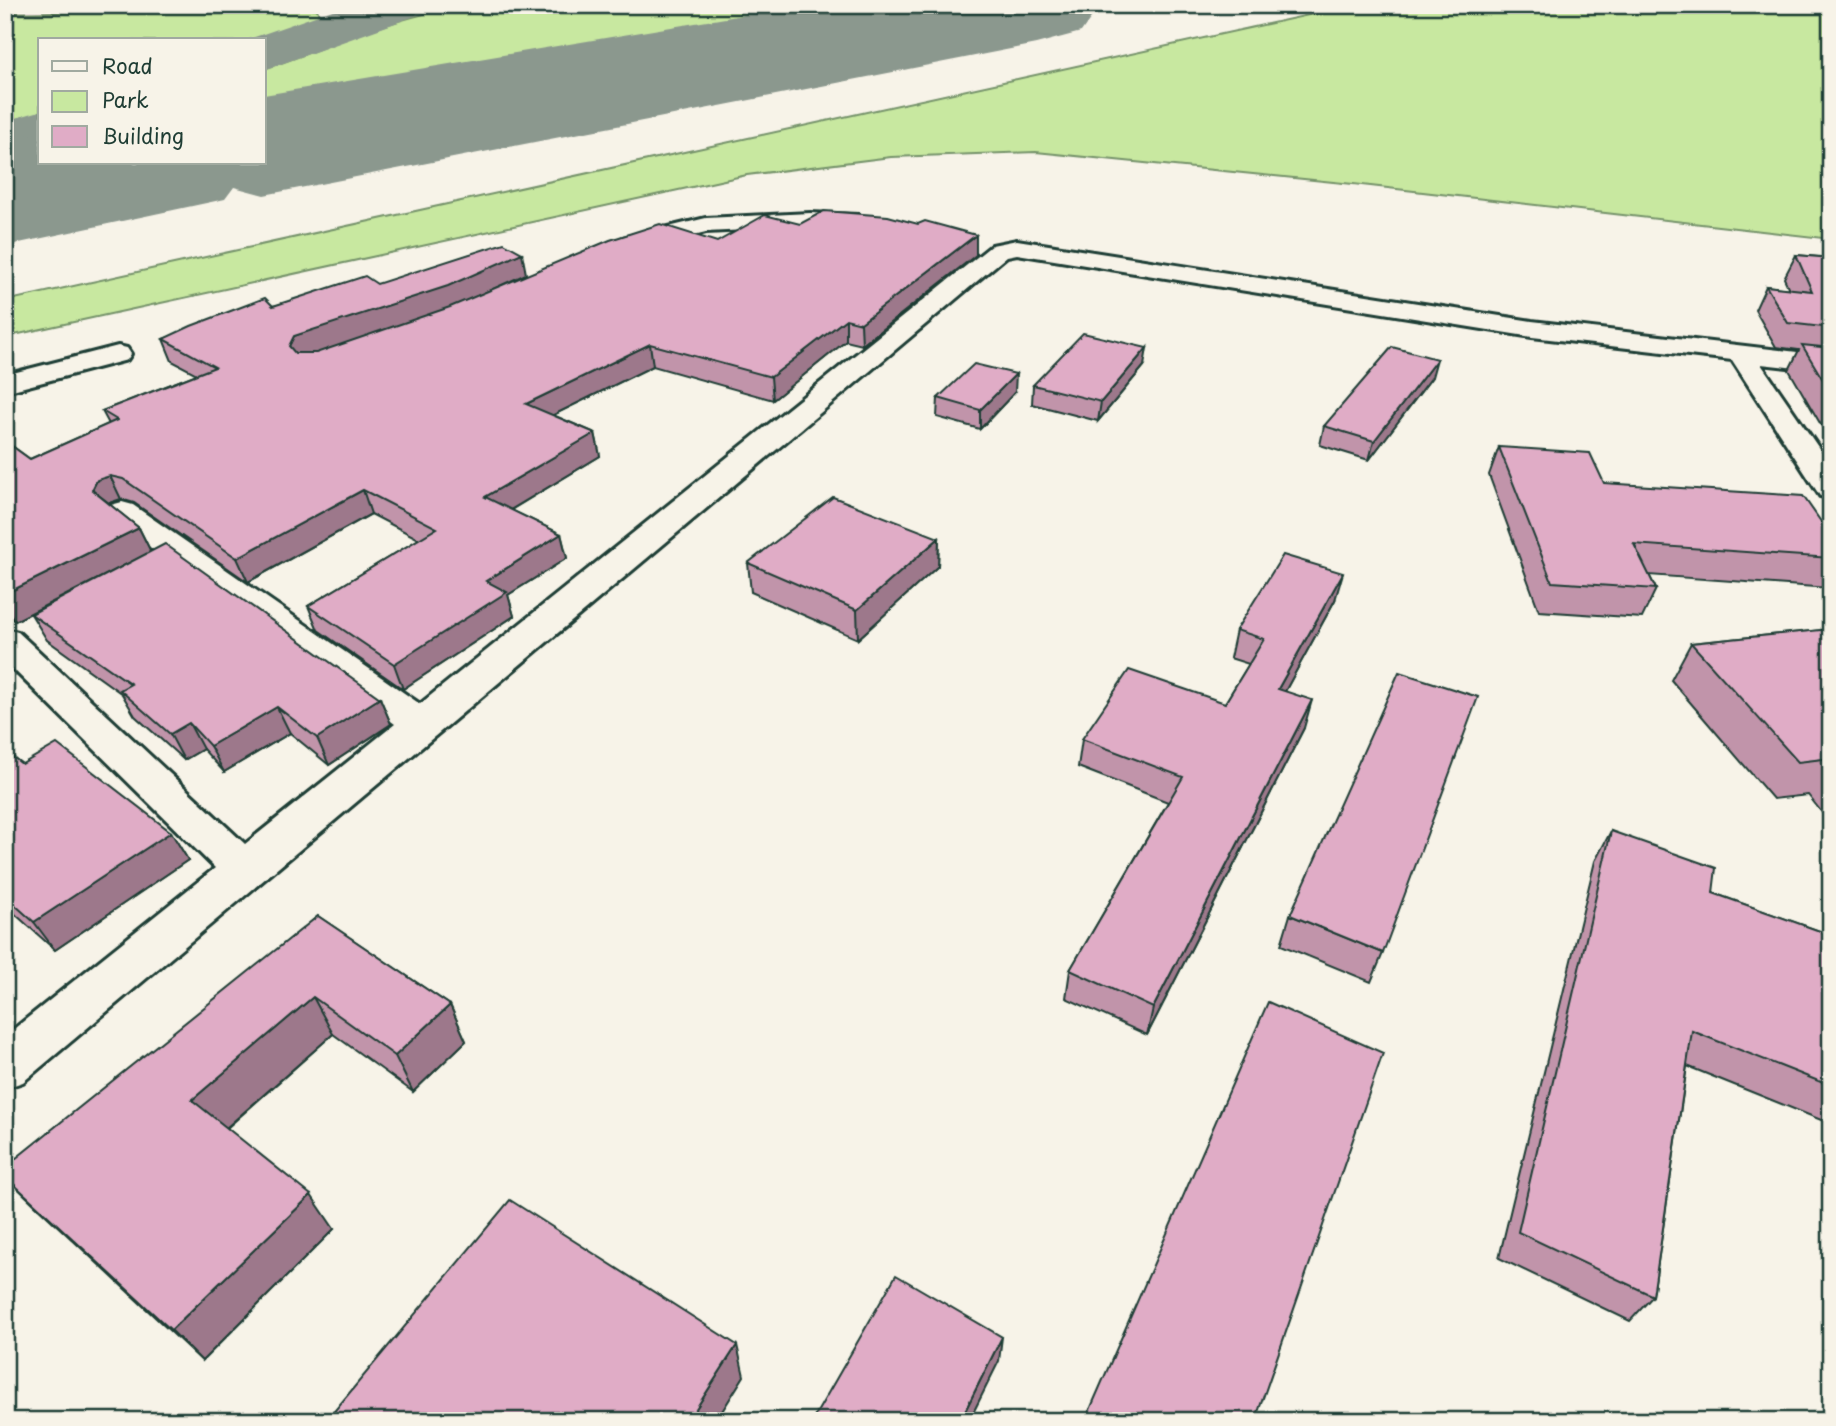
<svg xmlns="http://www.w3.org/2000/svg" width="1836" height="1426" font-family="'Playpen Sans',sans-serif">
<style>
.built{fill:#f0dede}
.green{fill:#c8e8a0;stroke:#74926a;stroke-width:2}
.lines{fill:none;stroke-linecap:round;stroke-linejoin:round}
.taxiway{fill:#8b988e;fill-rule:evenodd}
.runway{fill:#8b988e;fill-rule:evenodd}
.minor-casing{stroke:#1f3d34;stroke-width:6}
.minor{fill:#f7f3e8;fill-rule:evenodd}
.wall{fill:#c194aa;stroke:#1f3d34;stroke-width:2}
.shaded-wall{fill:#9d788b;stroke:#1f3d34;stroke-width:2}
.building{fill:#e0acc6;stroke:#1f3d34;stroke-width:2}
</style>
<rect width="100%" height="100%" fill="#f7f3e8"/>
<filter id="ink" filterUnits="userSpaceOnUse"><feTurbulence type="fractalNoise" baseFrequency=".0143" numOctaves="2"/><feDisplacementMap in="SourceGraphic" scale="14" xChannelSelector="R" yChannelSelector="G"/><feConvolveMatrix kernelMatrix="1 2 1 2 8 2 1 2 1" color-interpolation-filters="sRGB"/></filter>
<g filter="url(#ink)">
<path class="built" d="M5,5H288L5,11Z"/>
<g class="green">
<path d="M844,5L859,11L264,113V69C333,46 413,7 486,5Z"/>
<path d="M1354,5H1831V239L1353,184L1036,152L891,157L747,175L5,337V301Z"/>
<path d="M298,7L317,9L320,19L305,28L264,42L40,40V115L5,126V13Z"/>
</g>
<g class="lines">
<g class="taxiway">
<path d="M347,5H423L415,16L264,70V40H246Z"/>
<path d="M40,111V154L5,164V121Z"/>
</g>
<path class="runway" d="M803,5H1100L1081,32L1036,44L264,195L234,187L225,199L5,246V138L40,133V163H264V95Z"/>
<g class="minor-casing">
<g id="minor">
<path d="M810,213L859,215L870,222L859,229L810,227L706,232L631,250L623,248L619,243L623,238L706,218Z"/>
<path d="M1017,240L1532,321L1831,356V372L1761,364L1831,466V498L1820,496L1732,360L1532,337L1017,254L1007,256L23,1082L5,1088V1036L215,868L5,661V629L18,632L245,844L395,724L111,519L106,512L111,505L122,502L133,505L420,704L992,245Z"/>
<path d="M118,346L127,348L131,354L127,360L5,392V375Z"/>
</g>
</g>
<use href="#minor" class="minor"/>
</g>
<g class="wall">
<path d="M800,224H918L976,235V255L862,345L846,341L773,400L653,366L553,415L595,433L600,456L511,510L561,534L567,558L508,595L514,616L403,689L318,630L308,606L419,539L371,514L248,582L134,503L121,499L109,504L139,528L151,552L15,621L5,614V441L30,459L109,424L102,411L197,374L172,361L163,339L273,306L377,284L526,274L472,298L717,242Z"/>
<path d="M1796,255L1831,258V442L1789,370L1799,350L1776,347L1755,310L1766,286L1789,289L1784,278Z"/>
<path d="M1144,366L1098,421L1032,404L1033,385Z"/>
<path d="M1432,377L1369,460L1320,445L1324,426Z"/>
<path d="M1015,392L980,429L937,417L938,398Z"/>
<path d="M1499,447L1604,483L1831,536V585L1829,588L1649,575L1656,589L1642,618L1539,611L1489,475Z"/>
<path d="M939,538L938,566L858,639L751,592L748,563Z"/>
<path d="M1335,600L1285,691L1304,728L1147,1035L1066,998L1070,970L1168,802L1078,767L1082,739L1225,703L1249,664L1230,658L1236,630Z"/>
<path d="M31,614L380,698L391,724L329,765L290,733L224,772L203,749L184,760L135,716L122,694L47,640Z"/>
<path d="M1831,629V824L1808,795L1773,799L1671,680L1691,643Z"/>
<path d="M5,751L22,764L171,832L188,860L55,950L5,905Z"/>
<path d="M1611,831L1713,893L1831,935V1124L1687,1066L1653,1296L1630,1321L1499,1258L1595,861Z"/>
<path d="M1290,915L1383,953L1371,982L1281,945Z"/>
<path d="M318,916L450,1005L466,1041L413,1092L333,1034L227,1128L334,1229L202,1361L35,1205L5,1176Z"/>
</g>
<g class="shaded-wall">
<path d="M976,235V255L862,345L861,323Z"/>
<path d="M522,253L526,274L453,307L297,367L289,346L294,336Z"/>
<path d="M846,319V341L773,400L771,377Z"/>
<path d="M650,344L653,366L531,426L526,404Z"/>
<path d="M1147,348L1144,366L1098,421L1101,402Z"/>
<path d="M1437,359L1432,377L1369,460L1374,441Z"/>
<path d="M1016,374L1015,392L980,429V410Z"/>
<path d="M595,433L600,456L492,521L485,497Z"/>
<path d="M110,476L121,499L109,503L92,490L97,480Z"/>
<path d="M363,490L371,514L248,582L237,558Z"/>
<path d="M139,528L151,552L15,621L5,606V594Z"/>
<path d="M561,534L567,558L508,595L514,616L403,689L394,664L486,581Z"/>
<path d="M939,538L938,566L858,639L857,610Z"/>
<path d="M1343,573L1335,600L1271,717L1278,689Z"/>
<path d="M380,698L391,724L329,765L317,738Z"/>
<path d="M1312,700L1304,728L1147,1035L1153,1008Z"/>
<path d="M277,707L290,733L224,772L210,746Z"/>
<path d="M189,723L203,749L184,760L170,734Z"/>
<path d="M171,832L188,860L55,950L34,922Z"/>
<path d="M313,997L333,1034L218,1135L192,1100Z"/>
<path d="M450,1005L466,1041L413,1092L395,1056Z"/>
<path d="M311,1195L334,1229L202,1361L171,1330Z"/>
<path d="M1002,1337L999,1361L969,1421H960Z"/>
<path d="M737,1345L744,1376L716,1421H688Z"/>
</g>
<g class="building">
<path d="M824,211L888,216L918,224L925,221L976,235L861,323L846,319L771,377L650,344L526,404L595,433L485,497L561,534L486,581L507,592L394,664L308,606L437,528L363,490L237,558L123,479L110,476L97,480L92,490L139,528L5,594V441L30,459L117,420L102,411L215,367L163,339L191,326L265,298L273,306L365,276L377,284L504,243L522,253L448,286L294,336L289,346L295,353H316L450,307L610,240L660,224L717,242L765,215L800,224Z"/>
<path d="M1796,255L1831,258V328L1788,323L1766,286L1812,291Z"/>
<path d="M1083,333L1147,348L1101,402L1033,385Z"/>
<path d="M1802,345L1831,348V393Z"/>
<path d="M1392,347L1437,359L1374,441L1324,426Z"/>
<path d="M974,364L1016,374L980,410L938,398Z"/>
<path d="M1499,447L1590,453L1604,483L1803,496L1831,536V558L1634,544L1656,589L1552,582Z"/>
<path d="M833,497L939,538L857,610L748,563Z"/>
<path d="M165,544L380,698L317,738L277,707L210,746L189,723L170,734L120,690L131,684L31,614Z"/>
<path d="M1283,555L1343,573L1278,689L1312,700L1153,1008L1070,970L1183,777L1082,739L1129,670L1225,703L1264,639L1236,630Z"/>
<path d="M1831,629V758L1798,762L1691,643Z"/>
<path d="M1399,672L1478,697L1383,953L1290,915Z"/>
<path d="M57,744L171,832L34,922L5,896V751L22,764Z"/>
<path d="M1611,831L1716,868L1713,893L1831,935V1086L1692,1031L1653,1296L1518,1232Z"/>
<path d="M318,916L450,1005L395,1056L313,997L192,1100L311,1195L171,1330L5,1176V1167Z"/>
<path d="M1268,1002L1383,1053L1255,1421H1085Z"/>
<path d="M510,1200L737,1345L688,1421H326Z"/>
<path d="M896,1275L1002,1337L960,1421H812Z"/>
</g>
</g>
<rect width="1836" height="1426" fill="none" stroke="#f7f3e8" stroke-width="28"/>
<rect x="14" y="14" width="1808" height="1398" fill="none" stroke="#1f3d34" stroke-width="2.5" filter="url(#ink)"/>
<rect x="38" y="38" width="228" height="126" fill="#f7f3e8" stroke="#a1aaa0" stroke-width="2"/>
<rect x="52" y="61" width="35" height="10" fill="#f7f3e8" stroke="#a1aaa0" stroke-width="2"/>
<text x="102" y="74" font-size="21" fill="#1f3d34">Road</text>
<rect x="52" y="91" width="35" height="21" fill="#c8e8a0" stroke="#a1aaa0" stroke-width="2"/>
<text x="102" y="108" font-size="21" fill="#1f3d34">Park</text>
<rect x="52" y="126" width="35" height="21" fill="#e0acc6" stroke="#a1aaa0" stroke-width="2"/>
<text x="102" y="144" font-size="21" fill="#1f3d34">Building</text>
</svg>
